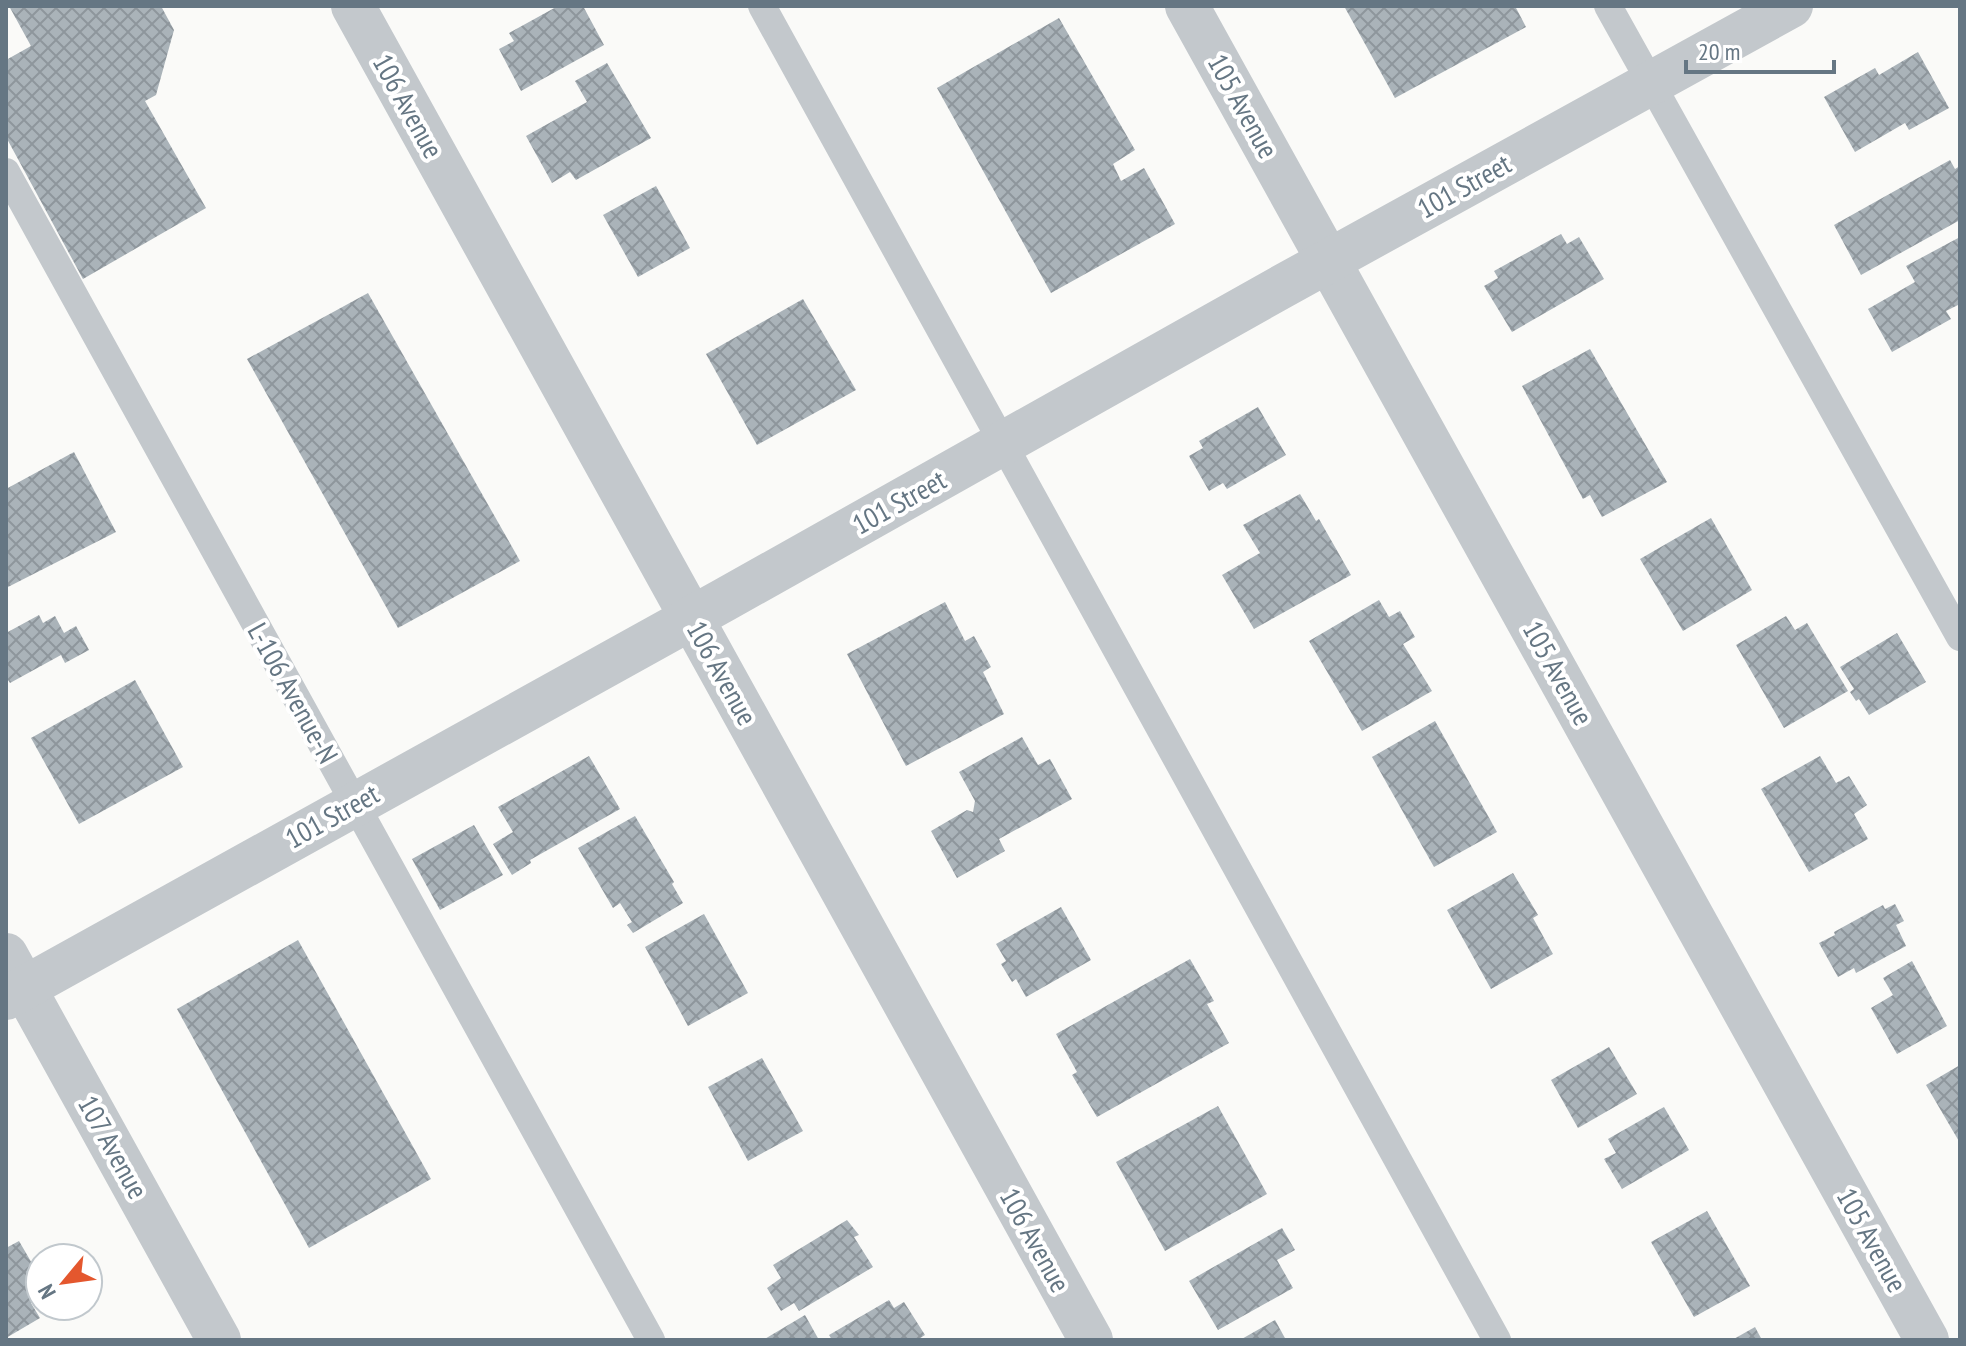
<svg xmlns="http://www.w3.org/2000/svg" width="1966" height="1346" font-family="'PT Sans Narrow',sans-serif">
<style>
.building{fill:url(#building-cross-hatch)}
.lines{fill:none;stroke-linecap:round;stroke-linejoin:round}
.service{stroke:#c3c8cc;stroke-width:28}
.minor{stroke:#c3c8cc;stroke-width:44}
.tertiary{stroke:#c3c8cc;stroke-width:44}
.labels{text-anchor:middle;stroke-width:8;stroke-linejoin:round;paint-order:stroke}
.street-label{font-size:28px;fill:#657683;stroke:#fff}
</style>
<defs>
<pattern id="building-cross-hatch" width="8" height="8" patternUnits="userSpaceOnUse" patternTransform="scale(2)"><rect width="8" height="8" fill="#aab3b9"/><path d="M0 0l8 8M0 8l8-8" fill="none" stroke="#8e969c"/></pattern>
</defs>
<rect width="100%" height="100%" fill="#fafaf8"/>
<g class="building">
<path d="M9,6H161L174,30L156,95L145,101L206,208L83,279L6,137V60L31,46Z"/>
<path d="M558,6H583L604,45L521,91L499,49L514,41L509,33Z"/>
<path d="M1344,6H1515L1526,27L1395,98Z"/>
<path d="M1059,18L1135,150L1113,164L1121,181L1144,168L1175,224L1051,293L937,88Z"/>
<path d="M1918,52L1949,108L1909,130L1905,123L1855,152L1824,97L1875,68L1879,75Z"/>
<path d="M607,63L651,138L576,180L570,172L552,183L526,136L587,102L575,81Z"/>
<path d="M1950,160L1955,169L1960,166V220L1861,275L1834,225Z"/>
<path d="M656,186L690,248L638,277L603,215Z"/>
<path d="M1561,234L1567,244L1579,237L1604,279L1512,332L1484,286L1498,278L1494,271Z"/>
<path d="M1960,237V304L1946,311L1951,319L1892,352L1868,309L1915,282L1906,266Z"/>
<path d="M368,293L520,561L398,628L247,359Z"/>
<path d="M803,299L856,390L757,445L706,354Z"/>
<path d="M1590,349L1667,482L1602,517L1590,495L1583,499L1522,386Z"/>
<path d="M1258,407L1286,455L1227,489L1223,483L1209,491L1189,456L1203,448L1199,441Z"/>
<path d="M74,452L116,532L6,588V489Z"/>
<path d="M1300,494L1316,521L1319,519L1351,575L1254,629L1222,575L1260,553L1243,525Z"/>
<path d="M1711,518L1752,590L1683,631L1640,559Z"/>
<path d="M1379,600L1389,617L1400,611L1415,637L1403,644L1432,691L1362,731L1309,641Z"/>
<path d="M945,602L965,641L974,636L991,667L983,672L1004,714L906,766L847,654Z"/>
<path d="M39,615L43,623L55,616L64,633L76,626L89,650L65,663L61,655L10,683L6,677V633Z"/>
<path d="M1786,616L1795,630L1807,623L1848,691L1784,728L1736,645Z"/>
<path d="M1897,633L1926,682L1869,715L1859,699L1856,701L1850,692L1854,689L1840,667Z"/>
<path d="M135,680L183,767L79,824L31,738Z"/>
<path d="M1435,721L1497,832L1434,867L1372,757Z"/>
<path d="M1022,737L1038,765L1050,759L1072,799L999,839L1005,851L957,878L931,831L967,810L973,812L975,801L959,772Z"/>
<path d="M589,756L620,809L530,860L531,863L512,875L493,844L513,832L498,807Z"/>
<path d="M1820,756L1836,783L1849,776L1867,805L1854,814L1868,839L1809,872L1761,789Z"/>
<path d="M635,816L674,882L672,884L683,903L633,933L627,925L632,922L620,903L613,908L578,848Z"/>
<path d="M474,825L503,875L440,910L412,859Z"/>
<path d="M1513,873L1538,915L1533,918L1553,954L1491,989L1447,910Z"/>
<path d="M1895,904L1904,921L1896,925L1906,946L1856,973L1854,968L1838,977L1819,943L1835,935L1834,932L1883,905L1885,909Z"/>
<path d="M1061,907L1091,960L1026,997L1016,979L1012,982L1001,964L1006,961L996,944Z"/>
<path d="M704,914L748,993L688,1026L645,947Z"/>
<path d="M298,940L431,1179L309,1248L177,1009Z"/>
<path d="M1190,959L1214,1001L1207,1004L1229,1043L1097,1117L1072,1075L1077,1072L1056,1034Z"/>
<path d="M1912,961L1947,1026L1897,1054L1871,1008L1893,995L1883,978Z"/>
<path d="M1609,1047L1637,1094L1578,1128L1551,1080Z"/>
<path d="M762,1058L803,1131L748,1161L708,1087Z"/>
<path d="M1960,1065V1143L1926,1085Z"/>
<path d="M1218,1106L1267,1194L1165,1251L1116,1162Z"/>
<path d="M1664,1107L1689,1150L1622,1189L1604,1159L1616,1153L1608,1139Z"/>
<path d="M1707,1211L1750,1286L1694,1317L1651,1242Z"/>
<path d="M847,1220L859,1235L854,1237L873,1267L799,1311L794,1303L781,1311L767,1288L781,1278L773,1265Z"/>
<path d="M1282,1228L1295,1250L1277,1260L1293,1288L1218,1330L1189,1281Z"/>
<path d="M19,1241L40,1277V1298L31,1303L40,1318L6,1338V1248Z"/>
<path d="M889,1300L894,1308L904,1302L925,1335L917,1340H832L829,1335Z"/>
<path d="M805,1315L819,1340H763Z"/>
<path d="M1275,1320L1286,1340H1240Z"/>
<path d="M1755,1327L1762,1340H1732Z"/>
</g>
<g class="lines">
<g class="service">
<path d="M762,6L1497,1340"/>
<path d="M1608,6L1960,637"/>
<path d="M6,172L651,1340"/>
</g>
<g class="minor">
<path d="M353,6L1091,1340"/>
<path d="M1187,6L1927,1340"/>
<path d="M6,955L219,1340"/>
</g>
<path class="tertiary" d="M6,998L724,600L1283,286L1791,6"/>
</g>
<g class="labels">
<g class="street-label">
<text transform="translate(408 106) rotate(61)" y="10">106 Avenue</text>
<text transform="translate(1243 106) rotate(61)" y="10">105 Avenue</text>
<text transform="translate(1464 186) rotate(-29)" y="10">101 Street</text>
<text transform="translate(899 502) rotate(-29)" y="10">101 Street</text>
<text transform="translate(722 673) rotate(61)" y="10">106 Avenue</text>
<text transform="translate(1558 673) rotate(61)" y="10">105 Avenue</text>
<text transform="translate(293 693) rotate(61)" y="10">L-106 Avenue-N</text>
<text transform="translate(332 816) rotate(-29)" y="10">101 Street</text>
<text transform="translate(113 1147) rotate(61)" y="10">107 Avenue</text>
<text transform="translate(1035 1240) rotate(61)" y="10">106 Avenue</text>
<text transform="translate(1872 1240) rotate(61)" y="10">105 Avenue</text>
</g>
</g>
<rect width="1966" height="1346" fill="none" stroke="#657683" stroke-width="16"/>
<g transform="translate(64 1282) rotate(241)"><circle r="38" fill="#ffffff" stroke="#c1c8cd" stroke-width="2"/>
<path d="M0-6L14 30L0 20L-14 30Z" fill="#e4572e"/>
<text y="-12" font-size="22" font-weight="bold" text-anchor="middle" fill="#657683">N</text>
</g>
<path d="M1686 60v12h148v-12" fill="none" stroke="#657683" stroke-width="4"/>
<text x="1698" y="60" font-size="24" fill="#657683" stroke="#ffffff" stroke-width="6" paint-order="stroke">20 m</text>
</svg>
